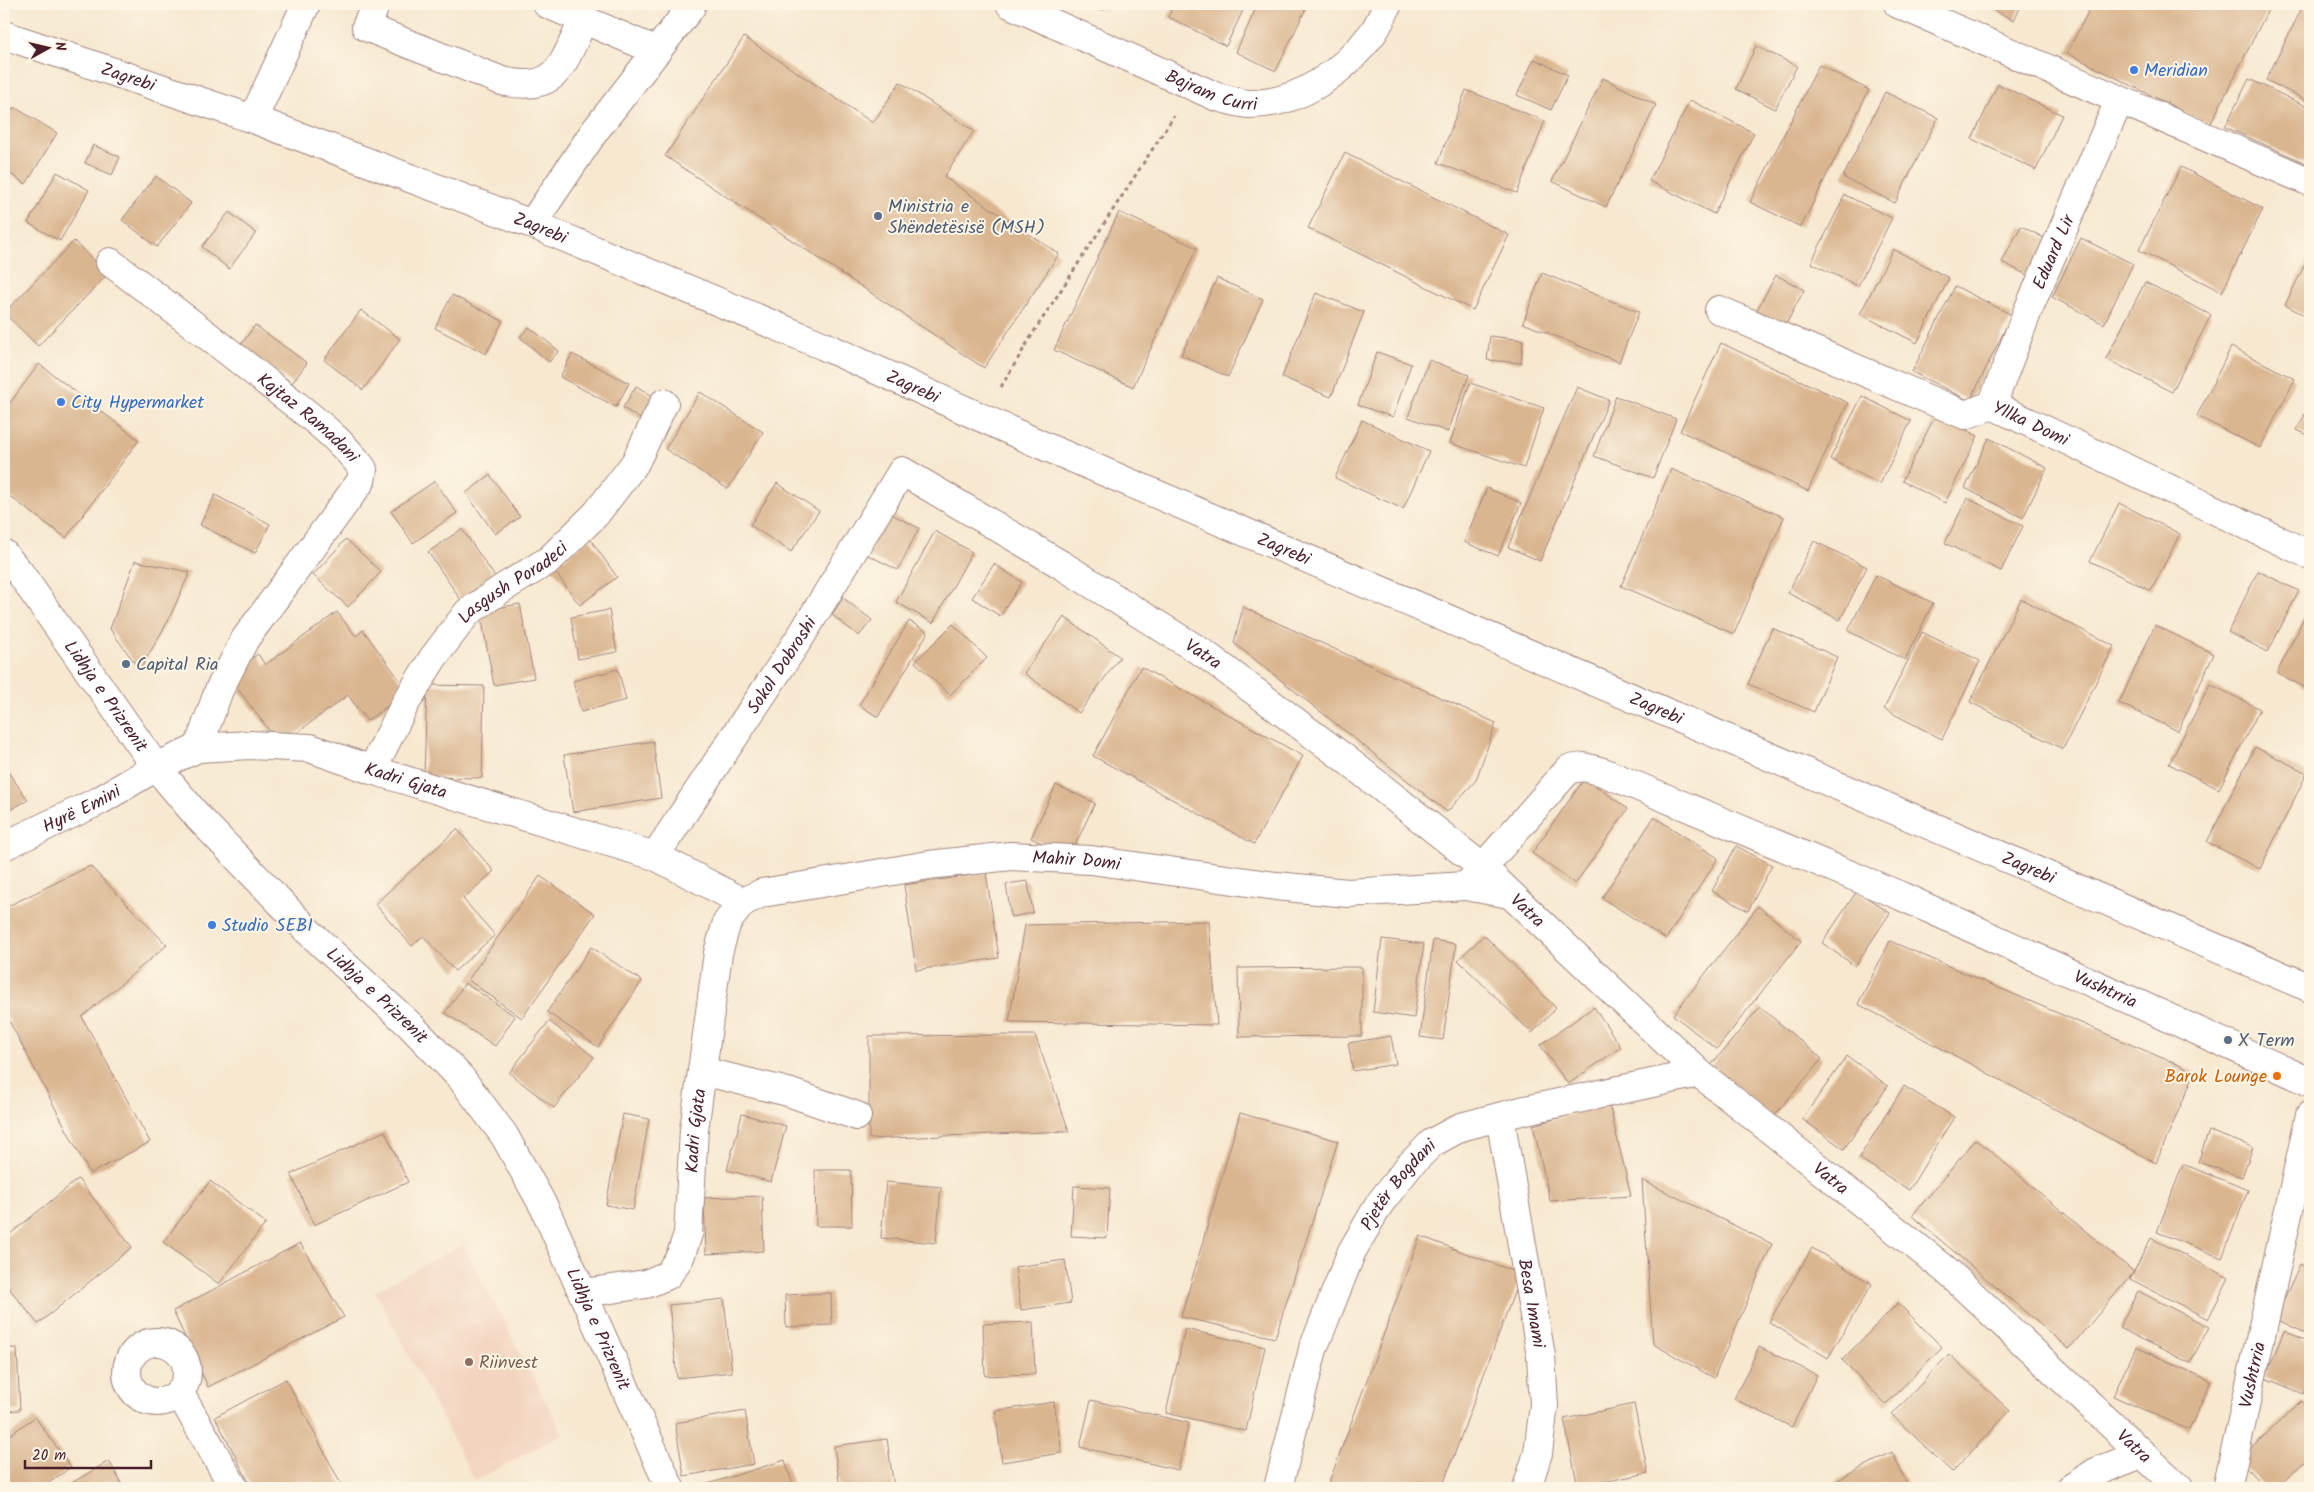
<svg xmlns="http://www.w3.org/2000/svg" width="2314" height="1492" font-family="Kalam,sans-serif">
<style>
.built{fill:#f3d4bf}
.building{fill:#dab690}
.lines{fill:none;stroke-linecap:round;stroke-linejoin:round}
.minor-casing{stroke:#a0847e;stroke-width:30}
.major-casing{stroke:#a0847e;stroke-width:30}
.path{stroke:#a0847e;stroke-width:3;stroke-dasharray:4 4;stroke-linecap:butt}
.minor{stroke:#fff;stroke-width:28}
.major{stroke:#fff;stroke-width:28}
.shop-dot{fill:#3f7fe0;stroke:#fcf5e5;stroke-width:2}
.service-dot{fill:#5c6f8a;stroke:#fcf5e5;stroke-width:2}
.food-dot{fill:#e8710a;stroke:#fcf5e5;stroke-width:2}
.education-dot{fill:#8d6e63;stroke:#fcf5e5;stroke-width:2}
.labels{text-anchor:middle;stroke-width:4;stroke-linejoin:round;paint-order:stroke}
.shop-label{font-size:18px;fill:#366cbe;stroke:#fcf5e5;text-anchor:start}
.street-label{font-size:18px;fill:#4a1f2b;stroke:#fcf5e5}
.service-label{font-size:18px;fill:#4e5e75;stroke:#fcf5e5;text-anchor:start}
.food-label{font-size:18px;fill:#c56008;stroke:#fcf5e5;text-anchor:end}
.education-label{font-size:18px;fill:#785e54;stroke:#fcf5e5;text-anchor:start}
</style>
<rect width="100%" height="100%" fill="#fcf5e5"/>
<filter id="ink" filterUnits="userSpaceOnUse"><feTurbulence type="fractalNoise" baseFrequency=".02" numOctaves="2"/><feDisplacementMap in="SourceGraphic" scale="10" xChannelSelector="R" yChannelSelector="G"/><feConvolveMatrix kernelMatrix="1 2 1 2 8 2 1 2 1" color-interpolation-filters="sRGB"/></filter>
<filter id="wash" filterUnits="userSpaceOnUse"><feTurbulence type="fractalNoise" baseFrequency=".0096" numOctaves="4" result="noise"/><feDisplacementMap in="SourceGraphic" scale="20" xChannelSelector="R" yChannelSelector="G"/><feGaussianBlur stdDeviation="1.12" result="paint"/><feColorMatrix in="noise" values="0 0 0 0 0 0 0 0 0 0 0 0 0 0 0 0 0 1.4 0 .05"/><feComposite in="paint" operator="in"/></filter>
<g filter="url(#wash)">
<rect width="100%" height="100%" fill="#f7e8d0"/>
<path class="built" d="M463,1244L563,1434L475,1481L375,1291Z"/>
<g id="blocks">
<g class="building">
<path d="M1081,4H1106L1104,10Z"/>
<path d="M1174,4H1246L1226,46L1168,17Z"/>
<path d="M1258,4H1308L1276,71L1236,52Z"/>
<path d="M1980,4H2022L2014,20Z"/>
<path d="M2092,4H2271L2210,125L2067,53Z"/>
<path d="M2304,4H2310V102L2266,80Z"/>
<path d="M744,37L873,123L900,82L974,131L944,177L1059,254L984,368L665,156Z"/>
<path d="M1756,46L1797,66L1775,109L1736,89Z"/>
<path d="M1534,59L1568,75L1551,110L1517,95Z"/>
<path d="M1819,65L1869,90L1801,227L1750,202Z"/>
<path d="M1603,78L1656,105L1606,207L1552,181Z"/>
<path d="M2249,79L2310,108V165L2225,127Z"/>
<path d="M1998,84L2062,115L2036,170L1972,139Z"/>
<path d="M1466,90L1545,121L1517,193L1438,163Z"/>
<path d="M1885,92L1938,118L1895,203L1843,177Z"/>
<path d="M1690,100L1754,133L1714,214L1649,181Z"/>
<path d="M14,107L57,133L26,184L4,170V124Z"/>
<path d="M93,145L120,157L112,175L85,163Z"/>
<path d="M1345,153L1509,235L1473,310L1308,228Z"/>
<path d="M2181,167L2263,209L2222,292L2139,250Z"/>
<path d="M57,172L89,190L60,241L28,223Z"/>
<path d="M156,176L191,203L157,247L122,220Z"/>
<path d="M1845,195L1892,218L1858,286L1811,263Z"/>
<path d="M229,212L256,233L229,269L202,247Z"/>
<path d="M1119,212L1197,248L1133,387L1054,350Z"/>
<path d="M2021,226L2050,241L2031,277L2002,262Z"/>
<path d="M2081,238L2133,264L2104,324L2052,297Z"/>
<path d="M74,241L108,274L38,346L4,313Z"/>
<path d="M1893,249L1949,278L1917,343L1860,314Z"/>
<path d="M2310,254V318L2285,305Z"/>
<path d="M1542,273L1639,312L1619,362L1523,323Z"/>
<path d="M1776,275L1804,290L1782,332L1753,317Z"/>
<path d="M1217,278L1263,299L1228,377L1181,355Z"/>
<path d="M2145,282L2211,315L2172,392L2106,359Z"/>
<path d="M1955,286L2012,315L1970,401L1912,372Z"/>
<path d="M1316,293L1364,312L1331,397L1282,377Z"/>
<path d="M452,295L503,321L486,354L435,328Z"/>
<path d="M361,310L400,339L363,390L324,360Z"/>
<path d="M255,325L307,363L292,383L241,345Z"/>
<path d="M529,327L559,351L549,362L520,337Z"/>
<path d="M1490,336L1523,340L1521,363L1487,360Z"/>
<path d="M1721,343L1848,403L1808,491L1680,431Z"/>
<path d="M2231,347L2295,379L2260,448L2197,416Z"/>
<path d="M1377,352L1411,364L1393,417L1358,405Z"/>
<path d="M572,354L629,383L616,407L560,377Z"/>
<path d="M1429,360L1469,375L1448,432L1408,417Z"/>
<path d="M39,364L139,440L66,538L4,492V411Z"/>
<path d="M1470,383L1544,408L1524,468L1450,443Z"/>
<path d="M636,386L660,400L646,423L623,408Z"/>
<path d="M1577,387L1609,400L1540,561L1508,547Z"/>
<path d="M700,392L763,432L728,489L665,449Z"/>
<path d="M1616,396L1676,419L1653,478L1594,456Z"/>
<path d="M1862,396L1911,421L1880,484L1830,459Z"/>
<path d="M2310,404V436L2297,430Z"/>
<path d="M1936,414L1978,436L1945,503L1902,481Z"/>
<path d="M1362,420L1429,451L1403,509L1335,478Z"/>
<path d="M1989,438L2047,468L2023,518L1965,488Z"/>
<path d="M1671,469L1784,517L1734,634L1621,586Z"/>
<path d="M490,475L520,517L495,534L466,493Z"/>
<path d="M435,481L457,513L413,543L391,511Z"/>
<path d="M777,483L819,511L791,552L750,525Z"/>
<path d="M1487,488L1521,503L1498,556L1464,542Z"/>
<path d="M215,495L270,524L255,553L200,525Z"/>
<path d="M1967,498L2023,526L2001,571L1945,543Z"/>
<path d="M2119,503L2180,534L2151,591L2090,561Z"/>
<path d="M887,512L919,528L898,570L866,554Z"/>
<path d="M462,529L495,577L461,600L428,552Z"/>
<path d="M935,531L972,552L933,623L896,602Z"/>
<path d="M346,539L381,572L348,607L313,575Z"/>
<path d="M590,539L617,577L580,605L552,568Z"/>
<path d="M1814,541L1867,567L1840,620L1788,593Z"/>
<path d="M135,561L190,572L168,621L140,670L110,629Z"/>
<path d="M994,564L1022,582L1000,616L972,598Z"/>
<path d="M2258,571L2299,591L2268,652L2228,632Z"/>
<path d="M1876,575L1933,603L1905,660L1848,631Z"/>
<path d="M843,598L872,620L859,636L832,615Z"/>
<path d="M2021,599L2114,646L2063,749L1970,702Z"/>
<path d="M520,604L534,678L494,685L480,611Z"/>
<path d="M2310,605V690L2277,673Z"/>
<path d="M1243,607L1496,723L1476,780L1447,812L1234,643Z"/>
<path d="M609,610L617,652L578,659L571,617Z"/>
<path d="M337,612L356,636L363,630L408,691L367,721L348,695L280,745L228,676L258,654L265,665Z"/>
<path d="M1064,617L1120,657L1079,713L1024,673Z"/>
<path d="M909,621L928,632L878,717L859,705Z"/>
<path d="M953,624L987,658L950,695L915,662Z"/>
<path d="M2155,625L2214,654L2178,731L2119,703Z"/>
<path d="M1772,628L1837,657L1814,712L1748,684Z"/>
<path d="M1922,632L1980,661L1942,739L1884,709Z"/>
<path d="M1141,667L1303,756L1254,844L1093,756Z"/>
<path d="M618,669L626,700L581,712L573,681Z"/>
<path d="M2210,684L2260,709L2219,789L2169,764Z"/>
<path d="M427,685L484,686L482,778L424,777Z"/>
<path d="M653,741L661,798L573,812L564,755Z"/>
<path d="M2255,747L2307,773L2260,869L2207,842Z"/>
<path d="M4,766L28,800L4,813Z"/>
<path d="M1585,778L1628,809L1575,884L1532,853Z"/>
<path d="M1056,785L1095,803L1070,856L1031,838Z"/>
<path d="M1654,817L1718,858L1666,939L1602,898Z"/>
<path d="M457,829L494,871L463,899L495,935L455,971L423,936L412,946L375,904Z"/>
<path d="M1736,846L1772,865L1748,911L1712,891Z"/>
<path d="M90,866L167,945L82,1017L150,1142L90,1174L4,1011V908Z"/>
<path d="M986,873L999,958L916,970L904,885Z"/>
<path d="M540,876L595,914L522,1018L468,980Z"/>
<path d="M1028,881L1033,913L1011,917L1006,884Z"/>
<path d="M1857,891L1890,913L1855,966L1822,943Z"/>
<path d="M1758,906L1801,941L1717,1049L1673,1015Z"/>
<path d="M1209,921L1217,1025L1009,1022L1025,925Z"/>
<path d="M1484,935L1556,1008L1532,1033L1458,960Z"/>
<path d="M1382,939L1424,944L1414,1018L1373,1012Z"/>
<path d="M1433,940L1456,944L1443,1040L1420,1037Z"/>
<path d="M1890,941L2195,1072L2156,1163L1858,1004Z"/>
<path d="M591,947L642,981L598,1047L547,1012Z"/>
<path d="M1362,967V1036L1239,1037L1238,968Z"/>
<path d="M465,983L515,1016L495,1046L445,1013Z"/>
<path d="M1594,1007L1621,1047L1568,1084L1540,1045Z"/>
<path d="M1760,1007L1822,1059L1773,1117L1711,1065Z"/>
<path d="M549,1021L594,1057L554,1108L509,1073Z"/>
<path d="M1035,1035L1069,1131L869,1139V1036Z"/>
<path d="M1391,1036L1396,1064L1353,1071L1348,1043Z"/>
<path d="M1847,1056L1888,1086L1844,1149L1802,1119Z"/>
<path d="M1904,1086L1954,1117L1909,1190L1859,1158Z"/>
<path d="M1609,1104L1631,1196L1550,1201L1533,1125Z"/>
<path d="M1240,1113L1338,1141L1275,1338L1181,1317Z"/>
<path d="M623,1114L649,1119L633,1210L606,1205Z"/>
<path d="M742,1114L786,1126L771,1182L727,1170Z"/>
<path d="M385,1131L408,1182L314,1225L291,1174Z"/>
<path d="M2209,1131L2253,1147L2242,1177L2198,1162Z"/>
<path d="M1976,1139L2134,1272L2069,1349L1912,1216Z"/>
<path d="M2183,1164L2248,1190L2222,1258L2157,1232Z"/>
<path d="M815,1170H851L852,1226H816Z"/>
<path d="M78,1179L132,1247L38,1324L4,1282V1239Z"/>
<path d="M1642,1180L1772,1244L1714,1378L1653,1344Z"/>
<path d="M210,1181L266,1223L219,1284L163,1242Z"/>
<path d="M886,1182L941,1187L936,1243L881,1238Z"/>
<path d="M1074,1186L1110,1188L1107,1238L1071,1236Z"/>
<path d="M762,1196L764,1251L706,1254L704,1198Z"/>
<path d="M1420,1236L1521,1274L1442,1488H1327Z"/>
<path d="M2151,1238L2229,1278L2208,1319L2130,1279Z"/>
<path d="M300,1243L344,1317L208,1387L173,1311Z"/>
<path d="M1812,1248L1872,1284L1828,1358L1769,1322Z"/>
<path d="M1065,1260L1071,1303L1021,1310L1015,1267Z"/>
<path d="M2300,1264L2310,1269V1335L2275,1319Z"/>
<path d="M2138,1291L2209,1327L2190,1363L2119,1328Z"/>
<path d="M831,1293L832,1325L786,1327L785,1295Z"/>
<path d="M724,1299L732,1372L677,1378L669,1305Z"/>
<path d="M1898,1303L1942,1347L1886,1404L1842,1360Z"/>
<path d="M1033,1322L1035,1374L985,1376L983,1324Z"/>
<path d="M1185,1329L1265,1347L1246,1431L1166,1413Z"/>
<path d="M2284,1331L2310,1342V1377L2304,1394L2265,1378Z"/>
<path d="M1759,1347L1817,1375L1792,1427L1734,1399Z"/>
<path d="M2136,1347L2211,1381L2189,1430L2113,1396Z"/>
<path d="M4,1348H17L20,1410L4,1411Z"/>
<path d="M1949,1354L2010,1411L1952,1472L1892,1415Z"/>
<path d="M286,1379L343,1488H252L215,1417Z"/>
<path d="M1091,1400L1189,1423L1178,1470L1080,1447Z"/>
<path d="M2301,1401L2310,1412V1456L2277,1488H2265L2239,1460Z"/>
<path d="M1054,1402L1062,1453L1002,1462L995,1411Z"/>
<path d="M1634,1404L1648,1473L1578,1487L1564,1419Z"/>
<path d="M745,1411L754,1464L684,1476L675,1423Z"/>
<path d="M35,1417L71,1467L42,1488H10L4,1479V1439Z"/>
<path d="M887,1439L894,1488H840L834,1446Z"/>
<path d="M1892,1452L1909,1488H1823Z"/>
<path d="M785,1460L793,1486L787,1488H695Z"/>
<path d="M109,1461L124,1488H63Z"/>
</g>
</g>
</g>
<g filter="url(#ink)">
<use href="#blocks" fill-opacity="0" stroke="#a0847e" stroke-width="1"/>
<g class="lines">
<g class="minor-casing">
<g id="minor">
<path d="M376,4L366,27L502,81C560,94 562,63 584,19"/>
<path d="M547,4L657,51"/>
<path id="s1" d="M1010,4L1217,97C1227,99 1239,104 1250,104C1299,104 1343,72 1372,34C1379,25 1383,14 1388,4"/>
<path d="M1898,4L2310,182"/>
<path d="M253,119L306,4"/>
<path d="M532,224L594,132L691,7L682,4"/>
<path id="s2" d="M110,262C165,303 220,344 273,387C304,411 339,437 363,469L361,481L245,639L219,690L198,748"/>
<path id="s3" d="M1719,310L1965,415L1992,405L2310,555"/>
<path id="s4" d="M1992,405L2028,310L2119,101"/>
<path id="s5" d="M4,554L20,573L156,767L199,818L309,932L411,1026L461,1078L504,1135L544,1207L670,1488"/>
<path id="s6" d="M372,770L405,704L433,658L468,612L503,588L549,560L596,514L635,463L664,403"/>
<path id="s7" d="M4,846L99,801L156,767L198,748L250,745L310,748L372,770L655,856L743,902L762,893L929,865L1011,856L1091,860L1276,886L1348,893L1466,886L1509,894"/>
<path id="s8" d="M655,856L801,636L902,471L1060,564L1206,655L1343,757L1483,868L1699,1073L1946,1270L2179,1488"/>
<path id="s9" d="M1471,881L1569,769L1584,767L1603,772L1901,896L2310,1082"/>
<path d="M702,1071L788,1092L857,1116"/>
<path id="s10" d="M1500,1117L1541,1356L1544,1405L1538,1453L1527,1488"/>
<path id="s11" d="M584,1293L646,1284L668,1275L680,1257L688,1234L694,1130L718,953L727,922L743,902"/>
<circle cx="157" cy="1372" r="30"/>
<path d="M179,1392L234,1488"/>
<path id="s12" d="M1278,1488L1313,1349L1352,1251L1380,1203L1409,1166L1432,1143L1461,1127L1521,1111L1699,1073"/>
<path d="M2071,1488L2096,1472L2141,1454"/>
<path id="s13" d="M2227,1488L2310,1115"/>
</g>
</g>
<g class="major-casing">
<g id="major">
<path id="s14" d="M4,35L253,119L532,224L824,346L1044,446L2310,988"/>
</g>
</g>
<path class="path" d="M1001,387L1035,330L1174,116"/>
<use href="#minor" class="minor"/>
<use href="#major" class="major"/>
</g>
</g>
<g class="shop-dot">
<circle cx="2134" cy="70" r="5"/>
<circle cx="61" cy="402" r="5"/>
<circle cx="212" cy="925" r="5"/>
</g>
<g class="service-dot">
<circle cx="878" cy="216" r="5"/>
<circle cx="126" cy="664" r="5"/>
<circle cx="2228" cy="1040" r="5"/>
</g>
<circle class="food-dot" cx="2277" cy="1076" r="5"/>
<circle class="education-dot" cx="469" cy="1362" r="5"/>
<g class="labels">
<g class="shop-label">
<text x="2144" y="76">Meridian</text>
<text x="71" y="408">City Hypermarket</text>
<text x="222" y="931">Studio SEBI</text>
</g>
<g class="street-label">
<text dy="6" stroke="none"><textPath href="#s14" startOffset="131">Zagrebi</textPath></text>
<text dy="6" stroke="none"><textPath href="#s1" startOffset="220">Bajram Curri</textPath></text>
<text dy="6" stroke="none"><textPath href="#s14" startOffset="570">Zagrebi</textPath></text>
<text dy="6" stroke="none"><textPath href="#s4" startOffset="165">Eduard Lir</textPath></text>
<text dy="6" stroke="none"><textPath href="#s14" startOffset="975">Zagrebi</textPath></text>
<text dy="6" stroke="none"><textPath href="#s2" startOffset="252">Kajtaz Ramadani</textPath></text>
<text dy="6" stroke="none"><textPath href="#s3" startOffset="339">Yllka Domi</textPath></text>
<text dy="6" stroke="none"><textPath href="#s14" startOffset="1380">Zagrebi</textPath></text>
<text dy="6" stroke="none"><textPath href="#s6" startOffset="239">Lasgush Poradeci</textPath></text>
<text dy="6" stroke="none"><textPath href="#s8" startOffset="810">Vatra</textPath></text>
<text dy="6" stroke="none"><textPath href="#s8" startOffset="229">Sokol Dobroshi</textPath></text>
<text dy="6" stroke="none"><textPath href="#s5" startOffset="175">Lidhja e Prizrenit</textPath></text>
<text dy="6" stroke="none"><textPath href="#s14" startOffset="1785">Zagrebi</textPath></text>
<text dy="6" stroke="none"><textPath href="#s7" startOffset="431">Kadri Gjata</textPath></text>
<text dy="6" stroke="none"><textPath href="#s7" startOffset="86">Hyrë Emini</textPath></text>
<text dy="6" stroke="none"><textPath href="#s7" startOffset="1129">Mahir Domi</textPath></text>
<text dy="6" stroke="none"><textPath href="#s14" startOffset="2190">Zagrebi</textPath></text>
<text dy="6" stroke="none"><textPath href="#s8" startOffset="1224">Vatra</textPath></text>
<text dy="6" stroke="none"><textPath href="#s9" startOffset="731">Vushtrria</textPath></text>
<text dy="6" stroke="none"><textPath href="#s5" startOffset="580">Lidhja e Prizrenit</textPath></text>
<text dy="6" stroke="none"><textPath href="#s11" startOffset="236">Kadri Gjata</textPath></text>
<text dy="6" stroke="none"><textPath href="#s8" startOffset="1629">Vatra</textPath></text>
<text dy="6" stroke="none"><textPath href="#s12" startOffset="330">Pjetër Bogdani</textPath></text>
<text dy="6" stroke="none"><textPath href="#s10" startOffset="189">Besa Imami</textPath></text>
<text dy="6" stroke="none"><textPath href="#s5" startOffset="985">Lidhja e Prizrenit</textPath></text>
<text dy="6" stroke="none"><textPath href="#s13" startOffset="116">Vushtrria</textPath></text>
<text dy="6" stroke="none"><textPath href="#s8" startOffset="2034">Vatra</textPath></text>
</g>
<g class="service-label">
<text x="888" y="212">Ministria e<tspan x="888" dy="21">Shëndetësisë (MSH)</tspan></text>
<text x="136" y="670">Capital Ria</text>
<text x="2238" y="1046">X Term</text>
</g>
<g class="food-label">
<text x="2267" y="1082">Barok Lounge</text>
</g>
<g class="education-label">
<text x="479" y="1368">Riinvest</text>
</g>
</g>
<rect width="2314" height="1492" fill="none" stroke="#fcf5e5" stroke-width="20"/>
<g transform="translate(48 48) rotate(82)" stroke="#fcf5e5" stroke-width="4" paint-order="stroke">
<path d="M0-4L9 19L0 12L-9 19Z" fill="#4a1f2b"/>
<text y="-8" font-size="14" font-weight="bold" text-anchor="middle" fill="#4a1f2b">N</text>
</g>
<path d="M25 1460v8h126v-8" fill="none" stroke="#4a1f2b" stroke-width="2.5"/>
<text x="32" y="1460" font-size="15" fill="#4a1f2b" stroke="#fcf5e5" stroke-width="4" paint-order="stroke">20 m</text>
</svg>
